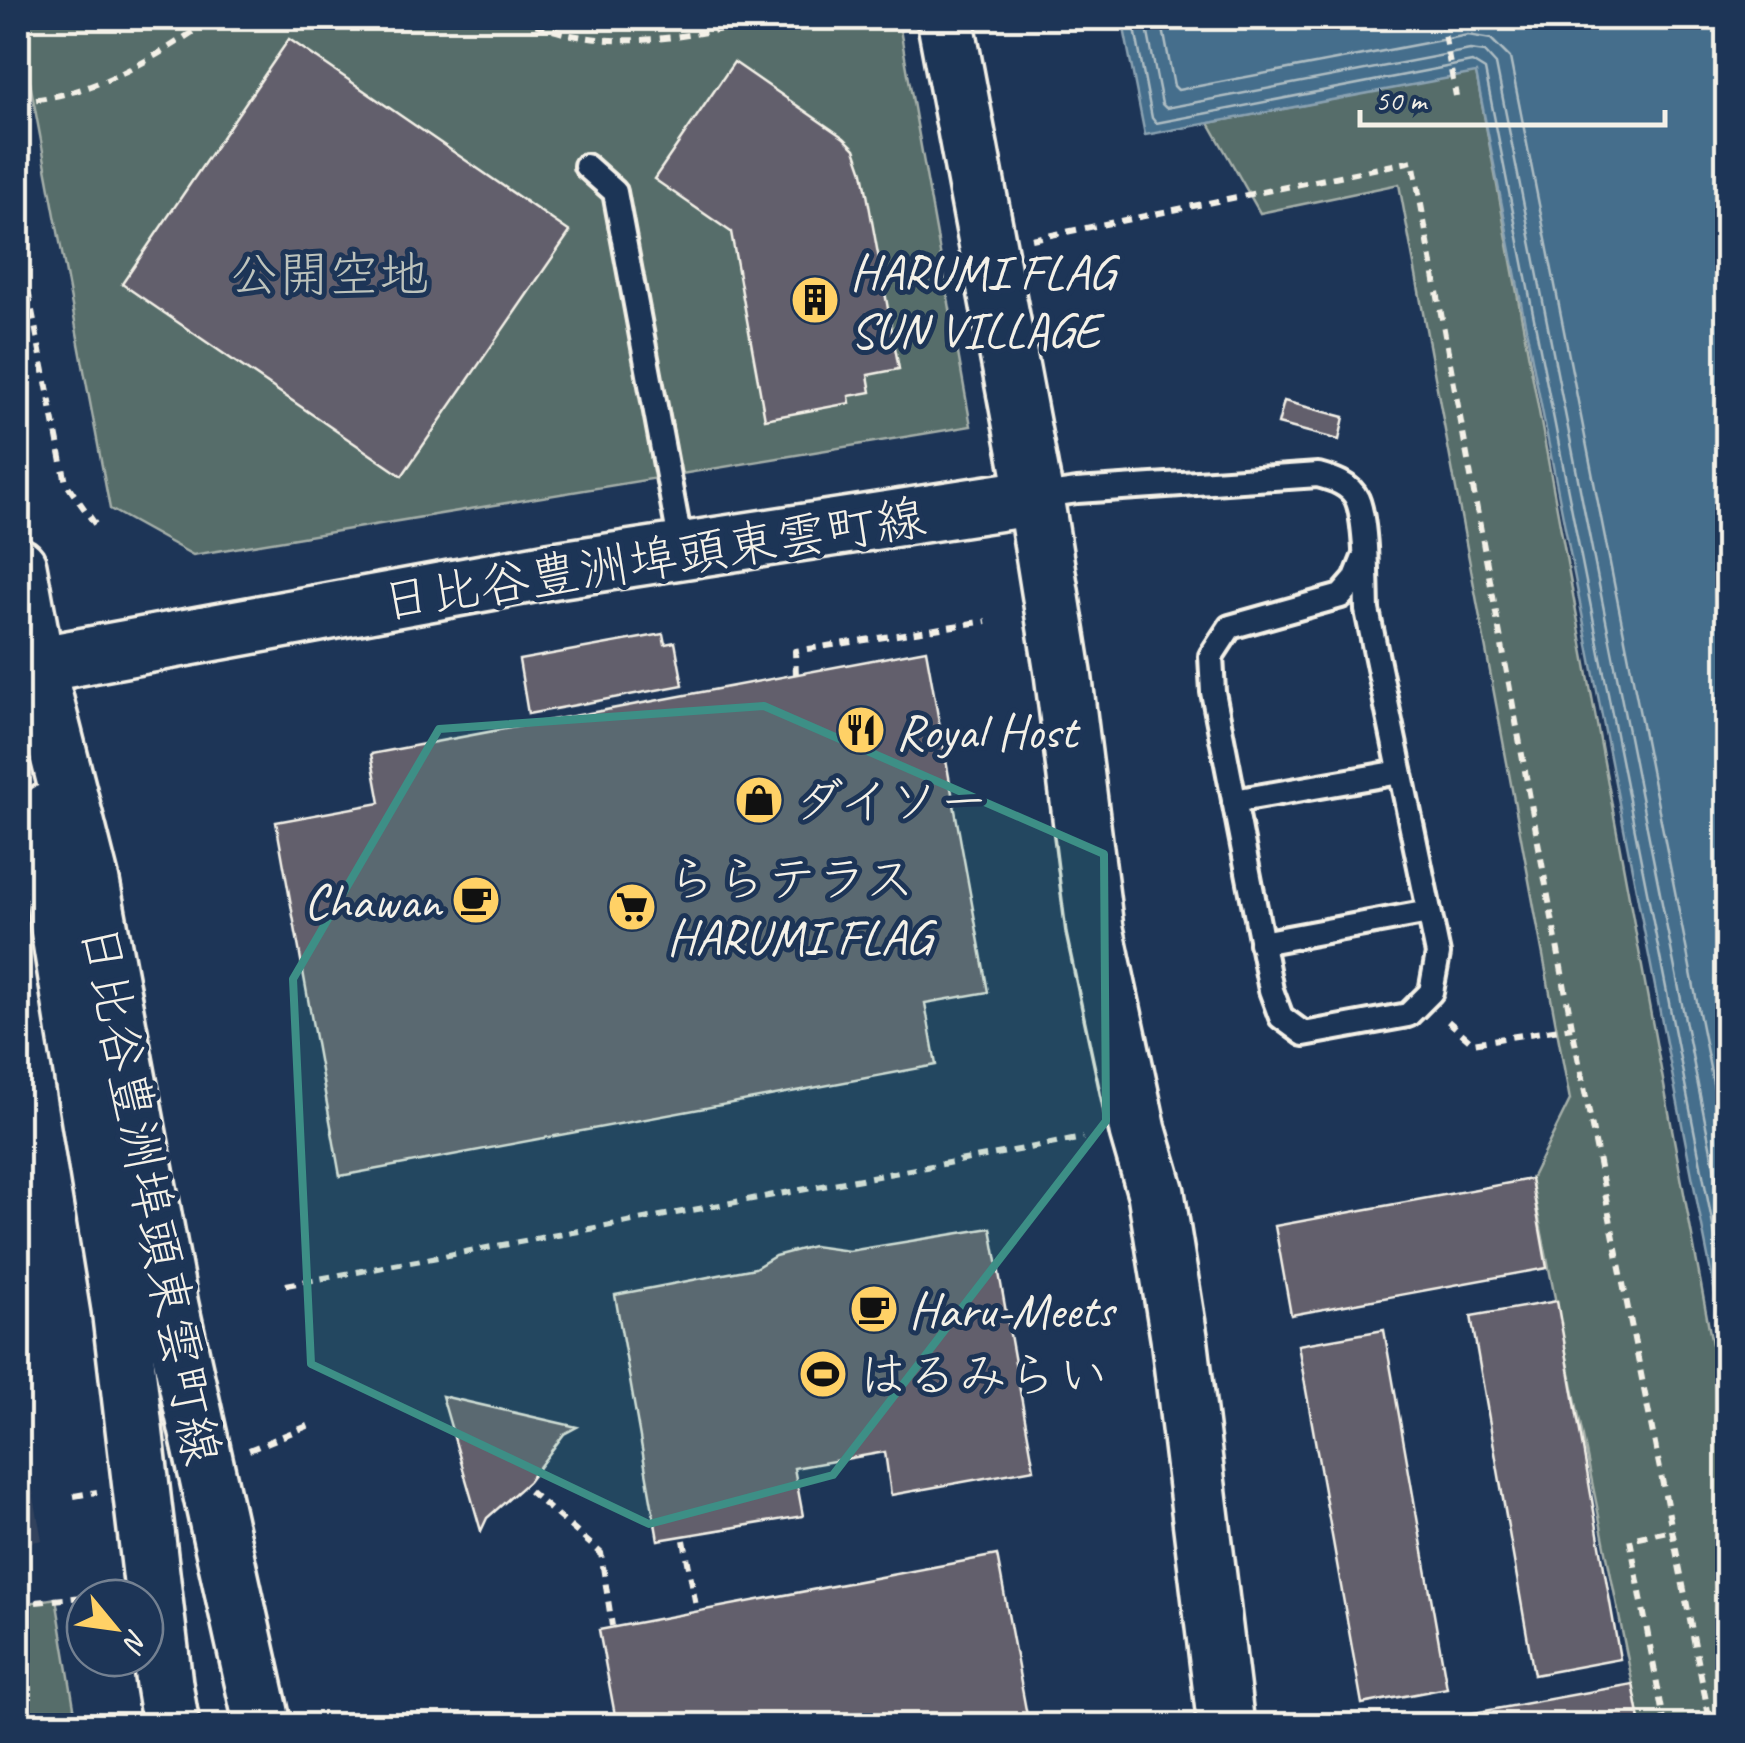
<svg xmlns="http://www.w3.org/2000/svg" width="1745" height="1743" font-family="Caveat,'Klee One',sans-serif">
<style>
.built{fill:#32425d}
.green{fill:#566d6a;stroke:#a5afa9;stroke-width:2.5}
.water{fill:#456e8c;stroke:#8ba2b1;stroke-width:2.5}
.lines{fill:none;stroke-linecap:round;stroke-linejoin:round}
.shore{stroke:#aebdc3;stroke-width:2.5}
.building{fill:#625f6c;stroke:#f4f1e8;stroke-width:2.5}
.service-casing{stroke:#f4f1e8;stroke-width:30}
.tertiary-casing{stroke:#f4f1e8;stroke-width:62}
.primary-casing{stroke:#f4f1e8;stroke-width:62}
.path{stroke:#f4f1e8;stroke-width:6;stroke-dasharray:10 8;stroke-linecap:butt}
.service{stroke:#1d3557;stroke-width:22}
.tertiary{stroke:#1d3557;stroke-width:55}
.primary{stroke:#1d3557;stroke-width:55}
.marked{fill:#3d8f86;fill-opacity:0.2;stroke:#3d8f86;stroke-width:8;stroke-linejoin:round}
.labels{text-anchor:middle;stroke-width:10;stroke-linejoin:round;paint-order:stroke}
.poi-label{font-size:50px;fill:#f4f1e8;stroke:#1d3557;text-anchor:start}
.park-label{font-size:50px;fill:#bdc3bc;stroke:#1d3557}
.street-label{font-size:50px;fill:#f4f1e8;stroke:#1d3557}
</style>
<rect width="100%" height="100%" fill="#1d3557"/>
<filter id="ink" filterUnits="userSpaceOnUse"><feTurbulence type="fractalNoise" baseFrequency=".01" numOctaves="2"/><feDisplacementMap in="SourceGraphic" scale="20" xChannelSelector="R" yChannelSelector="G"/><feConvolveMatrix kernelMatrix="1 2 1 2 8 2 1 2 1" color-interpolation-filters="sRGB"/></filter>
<g filter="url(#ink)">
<path class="built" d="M18,1411L42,1540L18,1545Z"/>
<g class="green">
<path d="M18,18H898L971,426L193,555L110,509Z"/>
<path d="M1476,72L1727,1425V1725H1641L1531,1179L1570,1100L1399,184L1260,213L1209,123Z"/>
<path d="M56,1598L77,1725H18V1605Z"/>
</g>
<path class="water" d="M1122,18H1727V1354L1476,73L1145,135Z"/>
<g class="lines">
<g class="shore">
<path d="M1133,18L1152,118L1156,123L1472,62L1485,70L1728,1302"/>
<path d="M1145,18L1162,104L1166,108L1470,50L1485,52L1496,64L1728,1237"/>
<path d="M1161,18L1174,86L1178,90L1468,35L1491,39L1510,58L1728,1159"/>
</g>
</g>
<g class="building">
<path d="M289,39L570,232L402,476L122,284Z"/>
<path d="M734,62L844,138L855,149L863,172L899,369L868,375L871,392L849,396L850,403L765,419L731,232L654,179Z"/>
<path d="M1284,401L1344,417L1339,440L1278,424Z"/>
<path d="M663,634L665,644L675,642L683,685L528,714L519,660Z"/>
<path d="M926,650L988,992L925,1003L936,1065L340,1176L276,822L380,803L371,754Z"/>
<path d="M1531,1179L1547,1268L1291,1315L1275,1226Z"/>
<path d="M991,1228L1034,1469L891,1495L885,1452L794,1468L803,1516L658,1540L615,1295L755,1268L775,1256L813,1246L849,1251Z"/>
<path d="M1557,1301L1620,1659L1534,1675L1471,1316Z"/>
<path d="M1384,1330L1447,1688L1362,1704L1298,1345Z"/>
<path d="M442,1396L577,1427L564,1434L528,1482L487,1518L481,1531Z"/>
<path d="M997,1555L1029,1726H617L599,1630Z"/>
<path d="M1633,1684L1641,1726H1402Z"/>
</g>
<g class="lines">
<g class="service-casing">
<g id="service">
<path d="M586,166L615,192L682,551"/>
<path d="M1035,497L1077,491L1318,475C1333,479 1350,484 1357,499C1367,522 1366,584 1367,610L1438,954L1431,992L1408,1015L1304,1034L1281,1017L1271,990L1213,692L1211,656L1230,627L1341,596L1355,580L1365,555"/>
<path d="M1234,801L1400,772"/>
<path d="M1261,943L1429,912"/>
</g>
</g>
<g class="tertiary-casing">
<g id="tertiary">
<path d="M945,18L1035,497L1063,673L1095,929L1138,1131L1156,1193L1179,1337L1226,1726"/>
<path d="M18,566L36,665L18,668"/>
</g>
</g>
<g class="primary-casing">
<g id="primary">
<path d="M36,665L91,882L170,1306L263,1726"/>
<path d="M36,665L549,571L1035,497"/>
<path d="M47,812L53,891L120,1308L164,1684L171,1726"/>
</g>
</g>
<g class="path">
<path d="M519,18C614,59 686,34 783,18"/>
<path d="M1441,18L1456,96"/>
<path d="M18,101C91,97 153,60 213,18"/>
<path d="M1032,239L1413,161L1572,1027L1711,1726"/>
<path d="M18,240L66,483L95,524"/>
<path d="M796,675L795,651L986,621"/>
<path d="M1448,1021L1473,1043L1572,1027"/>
<path d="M286,1285L1083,1138"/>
<path d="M249,1450L310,1425"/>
<path d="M529,1491L601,1553L612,1626"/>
<path d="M74,1496L97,1492"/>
<path d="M684,1540L696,1606"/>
<path d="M18,1604L91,1596"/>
<path d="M1665,1726L1630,1539L1672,1530"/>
</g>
<use href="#service" class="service"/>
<use href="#tertiary" class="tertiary"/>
<use href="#primary" class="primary"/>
</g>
</g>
<path class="marked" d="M764,706L1104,854L1106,1121L833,1475L649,1524L311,1364L293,979L439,729Z"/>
<defs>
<g id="building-disc" transform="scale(2.5)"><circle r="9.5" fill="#ffd166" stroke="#1d3557"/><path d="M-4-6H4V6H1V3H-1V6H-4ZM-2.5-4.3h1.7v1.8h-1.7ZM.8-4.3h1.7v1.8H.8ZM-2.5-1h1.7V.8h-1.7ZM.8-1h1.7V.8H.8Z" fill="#111"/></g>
<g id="restaurant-disc" transform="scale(2.5)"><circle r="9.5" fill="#ffd166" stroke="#1d3557"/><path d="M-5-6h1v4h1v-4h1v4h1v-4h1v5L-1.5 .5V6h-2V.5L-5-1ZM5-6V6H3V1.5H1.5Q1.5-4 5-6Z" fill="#111"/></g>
<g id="shop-disc" transform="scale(2.5)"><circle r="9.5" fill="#ffd166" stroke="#1d3557"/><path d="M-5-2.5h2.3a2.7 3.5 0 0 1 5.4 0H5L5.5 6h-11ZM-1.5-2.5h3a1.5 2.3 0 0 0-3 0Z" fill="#111"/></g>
<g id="cafe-disc" transform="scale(2.5)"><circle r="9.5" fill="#ffd166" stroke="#1d3557"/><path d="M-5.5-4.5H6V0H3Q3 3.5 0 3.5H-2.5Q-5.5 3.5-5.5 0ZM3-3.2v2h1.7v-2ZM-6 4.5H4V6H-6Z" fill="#111"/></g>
<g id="supermarket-disc" transform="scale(2.5)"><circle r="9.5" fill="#ffd166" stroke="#1d3557"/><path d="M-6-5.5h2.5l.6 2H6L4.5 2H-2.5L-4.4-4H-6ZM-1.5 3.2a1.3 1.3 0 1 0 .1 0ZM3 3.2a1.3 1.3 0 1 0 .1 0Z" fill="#111"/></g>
<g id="stadium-disc" transform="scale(2.5)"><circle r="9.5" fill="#ffd166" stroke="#1d3557"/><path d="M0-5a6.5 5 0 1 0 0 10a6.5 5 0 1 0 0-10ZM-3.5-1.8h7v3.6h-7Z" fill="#111"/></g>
</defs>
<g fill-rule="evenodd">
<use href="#building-disc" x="815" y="300"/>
<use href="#restaurant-disc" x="861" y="730"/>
<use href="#shop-disc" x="759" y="800"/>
<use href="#cafe-disc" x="476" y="900"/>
<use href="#supermarket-disc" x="632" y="907"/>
<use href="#cafe-disc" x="874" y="1309"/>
<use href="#stadium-disc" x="823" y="1374"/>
</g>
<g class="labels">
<g class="poi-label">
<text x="850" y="289">HARUMI FLAG<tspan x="850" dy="58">SUN VILLAGE</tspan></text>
<text x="896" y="748">Royal Host</text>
<text x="794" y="818">ダイソー</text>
<text x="667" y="896">ららテラス<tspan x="667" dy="58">HARUMI FLAG</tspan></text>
<text x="441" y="918" text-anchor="end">Chawan</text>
<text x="909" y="1327">Haru-Meets</text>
<text x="858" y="1392">はるみらい</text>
</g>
<g class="park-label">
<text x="329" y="291">公開空地</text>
</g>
<g class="street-label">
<text transform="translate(653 558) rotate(-9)" y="18">日比谷豊洲埠頭東雲町線</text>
<text transform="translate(152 1194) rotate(79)" y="18">日比谷豊洲埠頭東雲町線</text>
</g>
</g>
<rect width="1745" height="1743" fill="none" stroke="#1d3557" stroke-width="60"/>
<rect x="30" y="30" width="1685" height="1683" fill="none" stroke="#f4f1e8" stroke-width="4" filter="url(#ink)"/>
<g transform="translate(115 1628) rotate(119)"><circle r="48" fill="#1d3557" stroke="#738091" stroke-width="2.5"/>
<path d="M0-8L18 38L0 25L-18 38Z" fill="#ffd166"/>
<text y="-15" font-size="28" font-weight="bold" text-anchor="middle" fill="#f4f1e8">N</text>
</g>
<path d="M1360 110v15h305v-15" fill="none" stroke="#f4f1e8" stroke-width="5"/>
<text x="1375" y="110" font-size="30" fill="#f4f1e8" stroke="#1d3557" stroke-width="8" paint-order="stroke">50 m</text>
</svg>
